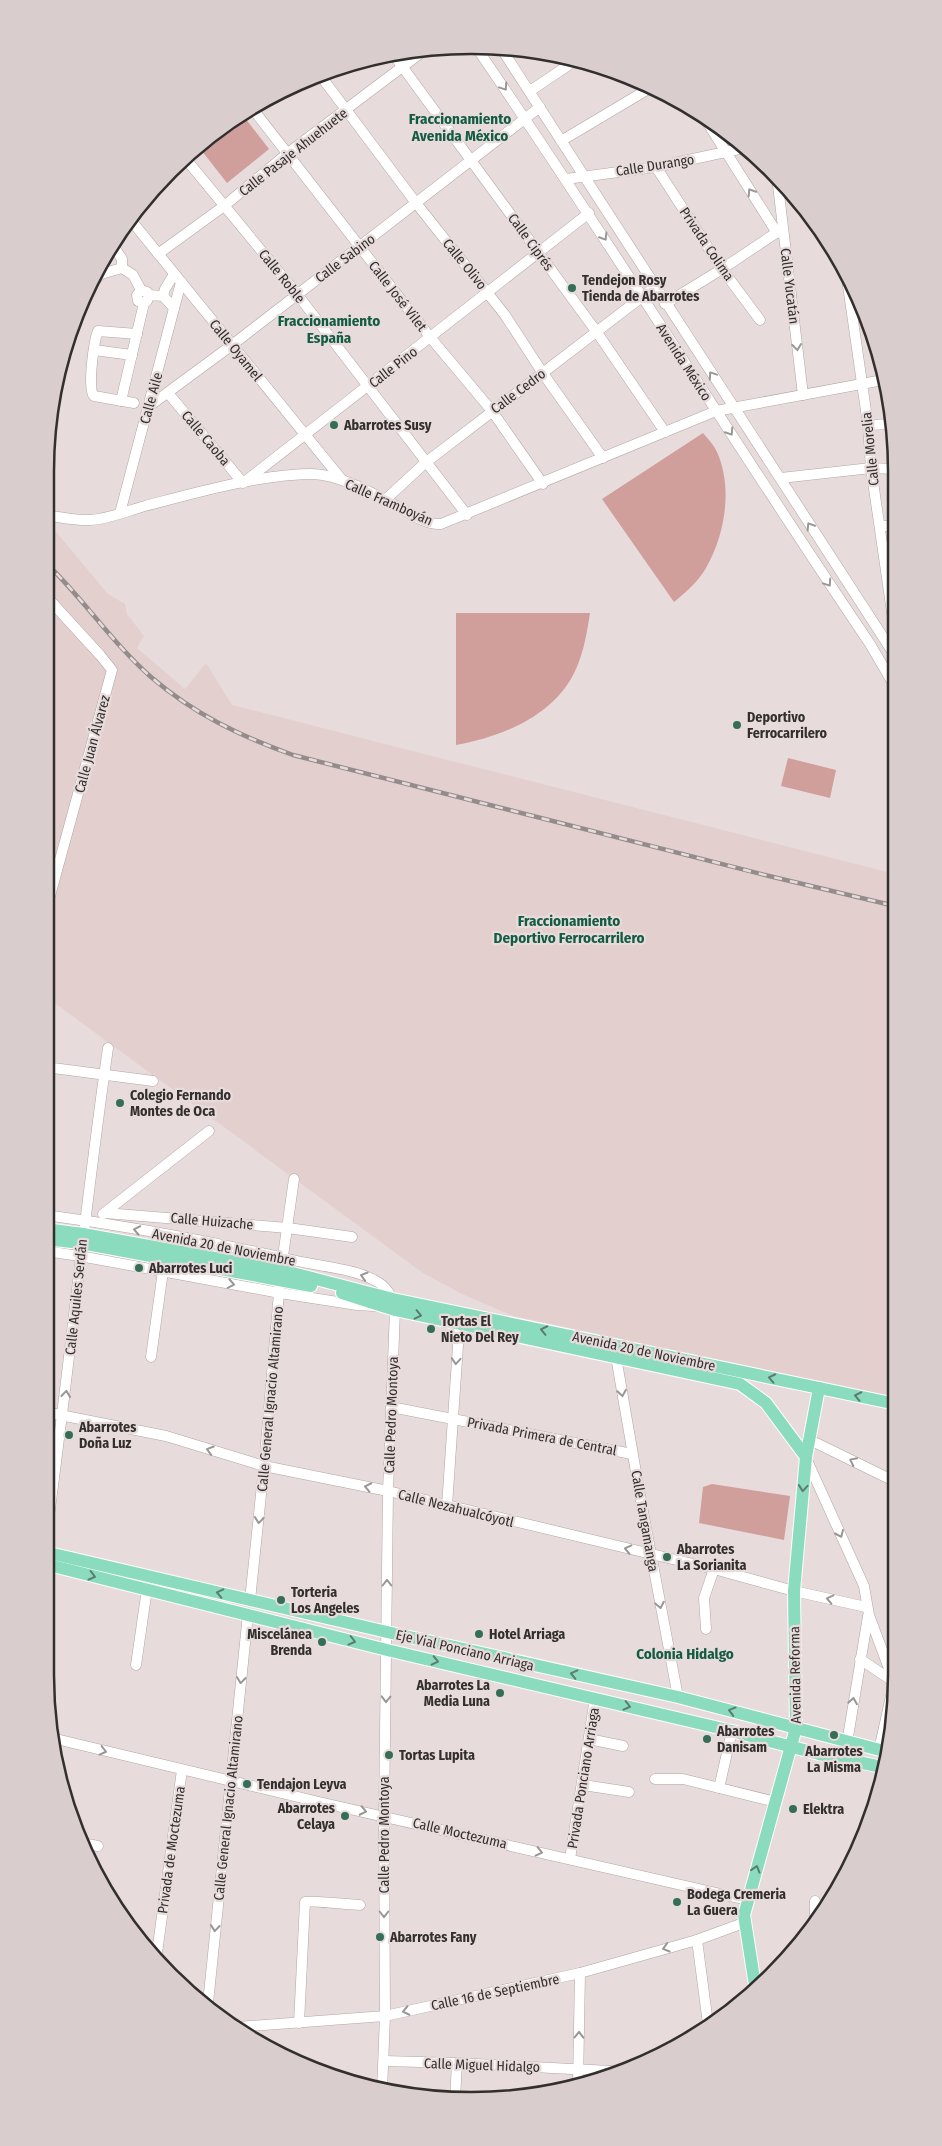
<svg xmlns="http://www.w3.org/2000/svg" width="942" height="2146" font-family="'Fira Sans Condensed',sans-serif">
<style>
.built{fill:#e3cfce}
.green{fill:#d09e9b}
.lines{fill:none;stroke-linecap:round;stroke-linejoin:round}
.minor-casing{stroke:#b0a6a5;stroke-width:11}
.major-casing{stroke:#fff;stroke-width:14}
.minor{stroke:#fff;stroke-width:10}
.major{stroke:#8bdbbf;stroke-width:12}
.rail-casing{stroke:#948c8b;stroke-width:4.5}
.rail{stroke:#e7dcdb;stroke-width:2.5;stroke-dasharray:8;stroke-linecap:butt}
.oneway{stroke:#999796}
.oneway2{stroke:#5b7c6f}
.poi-dot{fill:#346e56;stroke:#e7dcdb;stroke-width:2}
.labels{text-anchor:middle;stroke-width:4.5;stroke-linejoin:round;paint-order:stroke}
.street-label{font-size:14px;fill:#332f2e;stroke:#e7dcdb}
.poi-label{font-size:14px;font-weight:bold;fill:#332f2e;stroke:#e7dcdb;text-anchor:start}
.neighbourhood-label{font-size:15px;font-weight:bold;fill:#145b43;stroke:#e7dcdb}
.rim{fill:none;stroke:#332f2e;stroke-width:2.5}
</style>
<rect width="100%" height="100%" fill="#e7dcdb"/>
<path class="built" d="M45,525L52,527L108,594L125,604L127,614L144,636L137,648L185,689L206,663L232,705L895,874L896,1397L513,1316L462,1294L423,1273L45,996Z"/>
<g class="green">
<path d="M242,114L269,149L227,183L198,146L212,133Z"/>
<path d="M703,433C708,439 714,445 717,452C733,488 725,535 706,568C698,582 686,592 674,602L602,499Z"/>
<path d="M456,613H590C587,632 584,651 576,669C556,715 502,737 456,745Z"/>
<path d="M788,758L836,770L830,798L781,786Z"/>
<path d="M712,1484L790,1496L784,1540L699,1523L703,1487Z"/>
</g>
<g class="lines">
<g class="minor-casing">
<g id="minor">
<path d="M476,47C611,243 736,446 870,644L894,685"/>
<path d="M501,48L894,654"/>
<path d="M393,54L596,331L665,432"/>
<path d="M320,75L416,203L505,315L542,372L603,458"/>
<path d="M530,91L576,60"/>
<path d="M252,108L430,337L492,411L543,484"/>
<path d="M702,114L777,233"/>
<path d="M561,141L650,88"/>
<path d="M185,158L297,294L467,515"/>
<path d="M656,167L722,269L760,320"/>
<path d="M777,177L803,395"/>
<path d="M566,179L656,167L744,148"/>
<path d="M130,219L342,480"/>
<path d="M112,244L122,259V268"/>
<path d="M158,254L224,206L288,153L426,49"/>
<path d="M846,272L868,425L871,468L894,626"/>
<path d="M149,295L147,301L144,303L138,301L137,295L141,290L147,292L149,295L163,296"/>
<path d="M84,298L91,284L101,274L122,268L133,275L141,290"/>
<path d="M665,304L722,269L782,229"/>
<path d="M174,308L163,296L165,289L174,274"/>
<path d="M94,350L132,355"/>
<path d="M168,393L243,483L589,213"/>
<path d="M121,401L144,303"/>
<path d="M134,403L94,396C87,390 94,340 98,331L137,334"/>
<path d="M148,407L232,345L540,107"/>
<path d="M868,425L893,424"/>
<path d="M781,478L871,468L893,469"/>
<path d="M385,500L425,463L655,287"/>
<path d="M120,513L181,282"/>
<path d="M45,515C60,517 75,521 90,520C109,519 127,511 145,506C195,493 261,474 312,474C341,475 372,493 397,506C411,514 425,525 441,524L716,411L883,380"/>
<path d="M880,526H894"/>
<path d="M45,914L112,670L100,655L45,595"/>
<path d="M45,1067L153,1081"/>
<path d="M105,1213L288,1228L352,1237"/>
<path d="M103,1214L209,1131"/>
<path d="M45,1215C129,1226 214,1242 297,1261C320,1266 354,1269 374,1280C387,1286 392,1296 395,1310L388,1491L384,1816L385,2016L382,2091"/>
<path d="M45,1251L80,1256L280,1293L357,1305L374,1306"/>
<path d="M615,1351L641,1501L678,1697"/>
<path d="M151,1357L163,1271"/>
<path d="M391,1407L632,1454"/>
<path d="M45,1412L166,1436L264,1466L388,1491L714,1569L794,1591L866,1607"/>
<path d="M808,1439L896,1482"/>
<path d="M806,1458L864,1586L869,1615L894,1682"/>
<path d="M447,1506L460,1316"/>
<path d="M45,1546C68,1380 84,1214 108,1048"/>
<path d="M250,1600L264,1466L281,1270L294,1179"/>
<path d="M706,1629L704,1598L714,1569"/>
<path d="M860,1659L894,1682"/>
<path d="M136,1665L147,1589"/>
<path d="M56,1739L319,1802L747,1900"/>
<path d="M589,1739L623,1746"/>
<path d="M847,1743L868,1616"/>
<path d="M879,1750L897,1669"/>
<path d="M655,1779H683L776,1802"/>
<path d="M583,1785L629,1792"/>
<path d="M719,1788L732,1731"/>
<path d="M82,1843L98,1846"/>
<path d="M570,1859L595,1698"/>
<path d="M815,1923V1901"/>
<path d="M697,1940L708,2024"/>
<path d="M156,1960L182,1770"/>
<path d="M208,2003L248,1614"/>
<path d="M299,2023L305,1902C309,1900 351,1905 360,1905"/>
<path d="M237,2027L385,2016L580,1973L697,1940L746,1922"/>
<path d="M384,2061L457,2063L611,2071"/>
<path d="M578,2084L580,1973"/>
<path d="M455,2099L457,2063"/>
</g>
</g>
<g class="major-casing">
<g id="major">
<path d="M45,1229L83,1234L281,1270L393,1299L896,1404"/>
<path d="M45,1239L81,1243L311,1286"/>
<path d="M342,1293L395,1310L740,1384L766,1403L806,1457"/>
<path d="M45,1552L387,1632L678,1697L884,1751"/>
<path d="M45,1564L387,1650L732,1731L819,1754L882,1767"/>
<path d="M755,1985L744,1915L796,1728L794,1591L806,1457L819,1388"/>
</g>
</g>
<use href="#minor" class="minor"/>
<use href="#major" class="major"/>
<g class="rail-casing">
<path id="rail" d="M45,562C83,598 112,643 151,677C194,714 240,736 293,755L769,876L895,906"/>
</g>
<use href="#rail" class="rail"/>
</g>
<defs><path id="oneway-chevron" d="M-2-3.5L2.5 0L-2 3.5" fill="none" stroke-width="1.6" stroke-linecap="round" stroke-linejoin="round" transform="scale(1.25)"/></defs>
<g class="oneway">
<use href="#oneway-chevron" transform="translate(504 87) rotate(56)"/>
<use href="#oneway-chevron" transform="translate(751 192) rotate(-122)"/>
<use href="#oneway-chevron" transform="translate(604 237) rotate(58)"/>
<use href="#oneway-chevron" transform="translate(797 347) rotate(83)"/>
<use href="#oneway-chevron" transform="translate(712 375) rotate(-124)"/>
<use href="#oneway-chevron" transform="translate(730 432) rotate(57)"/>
<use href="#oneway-chevron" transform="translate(810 526) rotate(-122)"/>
<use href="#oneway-chevron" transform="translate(828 583) rotate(56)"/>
<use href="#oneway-chevron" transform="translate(137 1230) rotate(-169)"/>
<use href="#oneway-chevron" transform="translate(364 1276) rotate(-163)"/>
<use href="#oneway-chevron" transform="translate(231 1284) rotate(11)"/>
<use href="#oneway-chevron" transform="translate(456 1361) rotate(94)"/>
<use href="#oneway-chevron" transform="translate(622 1393) rotate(81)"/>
<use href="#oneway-chevron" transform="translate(66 1394) rotate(-84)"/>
<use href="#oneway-chevron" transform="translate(210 1450) rotate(-163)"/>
<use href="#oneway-chevron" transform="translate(853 1461) rotate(-154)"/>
<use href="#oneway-chevron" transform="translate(368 1487) rotate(-168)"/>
<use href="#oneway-chevron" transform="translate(259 1520) rotate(96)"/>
<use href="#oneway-chevron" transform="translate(840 1534) rotate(66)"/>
<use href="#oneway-chevron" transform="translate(628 1549) rotate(-167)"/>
<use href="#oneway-chevron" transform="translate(387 1583) rotate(-90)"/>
<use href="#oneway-chevron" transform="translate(830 1599) rotate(-167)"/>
<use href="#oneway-chevron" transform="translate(660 1605) rotate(79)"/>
<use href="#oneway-chevron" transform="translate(241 1680) rotate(96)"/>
<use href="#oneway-chevron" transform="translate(386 1699) rotate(91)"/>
<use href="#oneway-chevron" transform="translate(853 1701) rotate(-81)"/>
<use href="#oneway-chevron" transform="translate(103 1751) rotate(14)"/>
<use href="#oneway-chevron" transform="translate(363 1811) rotate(12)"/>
<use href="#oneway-chevron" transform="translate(539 1852) rotate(13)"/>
<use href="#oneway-chevron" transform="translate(384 1914) rotate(90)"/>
<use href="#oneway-chevron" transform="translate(215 1928) rotate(96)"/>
<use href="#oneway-chevron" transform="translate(666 1948) rotate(164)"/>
<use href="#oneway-chevron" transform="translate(406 2011) rotate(168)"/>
<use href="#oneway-chevron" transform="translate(579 2035) rotate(-89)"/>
</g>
<g class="oneway2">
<use href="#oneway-chevron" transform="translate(418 1315) rotate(13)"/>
<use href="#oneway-chevron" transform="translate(544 1330) rotate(-168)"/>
<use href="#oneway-chevron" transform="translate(772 1378) rotate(-168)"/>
<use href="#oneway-chevron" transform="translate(858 1396) rotate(-168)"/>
<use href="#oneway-chevron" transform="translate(803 1488) rotate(95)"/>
<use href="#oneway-chevron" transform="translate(92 1576) rotate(14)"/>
<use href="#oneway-chevron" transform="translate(220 1593) rotate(-167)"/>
<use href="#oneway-chevron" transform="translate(352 1641) rotate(14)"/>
<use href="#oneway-chevron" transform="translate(435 1661) rotate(13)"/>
<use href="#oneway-chevron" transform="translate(574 1674) rotate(-167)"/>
<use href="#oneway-chevron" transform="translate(627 1706) rotate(14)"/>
<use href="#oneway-chevron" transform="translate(732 1711) rotate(-165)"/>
<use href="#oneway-chevron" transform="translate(756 1869) rotate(-73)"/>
</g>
<g class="poi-dot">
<circle cx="572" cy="288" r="5"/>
<circle cx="334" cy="425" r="5"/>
<circle cx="737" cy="725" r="5"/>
<circle cx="120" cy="1103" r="5"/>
<circle cx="139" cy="1268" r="5"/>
<circle cx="431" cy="1329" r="5"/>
<circle cx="69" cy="1435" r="5"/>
<circle cx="667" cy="1557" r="5"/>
<circle cx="281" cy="1600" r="5"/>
<circle cx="479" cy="1634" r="5"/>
<circle cx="322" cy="1642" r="5"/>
<circle cx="500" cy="1693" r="5"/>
<circle cx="834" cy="1735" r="5"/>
<circle cx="707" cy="1739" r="5"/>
<circle cx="389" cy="1755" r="5"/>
<circle cx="247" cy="1784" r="5"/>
<circle cx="793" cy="1809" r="5"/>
<circle cx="345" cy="1816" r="5"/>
<circle cx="677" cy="1902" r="5"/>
<circle cx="380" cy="1937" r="5"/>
</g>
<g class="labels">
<g class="street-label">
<text transform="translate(293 152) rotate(-38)" y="5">Calle Pasaje Ahuehuete</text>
<text transform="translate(655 165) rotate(-9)" y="5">Calle Durango</text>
<text transform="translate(531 242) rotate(54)" y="5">Calle Ciprés</text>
<text transform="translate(707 244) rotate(56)" y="5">Privada Colima</text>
<text transform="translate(345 258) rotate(-37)" y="5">Calle Sabino</text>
<text transform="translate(465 264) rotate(51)" y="5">Calle Olivo</text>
<text transform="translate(282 276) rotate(51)" y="5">Calle Roble</text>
<text transform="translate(790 286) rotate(83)" y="5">Calle Yucatán</text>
<text transform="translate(398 296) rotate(52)" y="5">Calle José Vilet</text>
<text transform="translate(236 350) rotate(51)" y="5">Calle Oyamel</text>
<text transform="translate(684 362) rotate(57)" y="5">Avenida México</text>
<text transform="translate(393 367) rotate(-38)" y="5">Calle Pino</text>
<text transform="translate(518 391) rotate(-37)" y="5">Calle Cedro</text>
<text transform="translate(151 398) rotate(-75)" y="5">Calle Aile</text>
<text transform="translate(206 438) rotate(50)" y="5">Calle Caoba</text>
<text transform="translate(870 449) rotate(-96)" y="5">Calle Morelia</text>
<text transform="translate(389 502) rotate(24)" y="5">Calle Framboyán</text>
<text transform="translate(92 744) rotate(-75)" y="5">Calle Juan Álvarez</text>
<text transform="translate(212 1221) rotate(5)" y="5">Calle Huizache</text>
<text transform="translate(224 1247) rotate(11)" y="5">Avenida 20 de Noviembre</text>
<text transform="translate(76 1297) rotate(-84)" y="5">Calle Aquiles Serdán</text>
<text transform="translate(644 1351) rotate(12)" y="5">Avenida 20 de Noviembre</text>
<text transform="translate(270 1399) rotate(-85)" y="5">Calle General Ignacio Altamirano</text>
<text transform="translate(391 1415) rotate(-88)" y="5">Calle Pedro Montoya</text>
<text transform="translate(542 1436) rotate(11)" y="5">Privada Primera de Central</text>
<text transform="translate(456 1508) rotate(14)" y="5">Calle Nezahualcóyotl</text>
<text transform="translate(645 1521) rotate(80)" y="5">Calle Tangamanga</text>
<text transform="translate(465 1650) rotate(13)" y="5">Eje Vial Ponciano Arriaga</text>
<text transform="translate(795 1675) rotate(-91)" y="5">Avenida Reforma</text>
<text transform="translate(583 1778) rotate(-81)" y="5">Privada Ponciano Arriaga</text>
<text transform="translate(228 1808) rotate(-84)" y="5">Calle General Ignacio Altamirano</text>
<text transform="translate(460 1833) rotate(13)" y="5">Calle Moctezuma</text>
<text transform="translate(384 1835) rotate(-90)" y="5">Calle Pedro Montoya</text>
<text transform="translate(171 1850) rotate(-82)" y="5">Privada de Moctezuma</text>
<text transform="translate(495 1992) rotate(-12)" y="5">Calle 16 de Septiembre</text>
<text transform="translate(482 2065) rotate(2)" y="5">Calle Miguel Hidalgo</text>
</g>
<g class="poi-label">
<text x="582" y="285">Tendejon Rosy<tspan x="582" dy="16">Tienda de Abarrotes</tspan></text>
<text x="344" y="430">Abarrotes Susy</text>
<text x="747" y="722">Deportivo<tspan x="747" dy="16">Ferrocarrilero</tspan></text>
<text x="130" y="1100">Colegio Fernando<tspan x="130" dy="16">Montes de Oca</tspan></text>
<text x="149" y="1273">Abarrotes Luci</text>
<text x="441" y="1326">Tortas El<tspan x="441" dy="16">Nieto Del Rey</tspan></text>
<text x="79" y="1432">Abarrotes<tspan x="79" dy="16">Doña Luz</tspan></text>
<text x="677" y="1554">Abarrotes<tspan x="677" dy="16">La Sorianita</tspan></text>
<text x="291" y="1597">Torteria<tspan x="291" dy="16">Los Angeles</tspan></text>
<text x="312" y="1639" text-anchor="end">Miscelánea<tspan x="312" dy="16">Brenda</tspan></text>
<text x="489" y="1639">Hotel Arriaga</text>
<text x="490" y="1690" text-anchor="end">Abarrotes La<tspan x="490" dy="16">Media Luna</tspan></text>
<text x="717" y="1736">Abarrotes<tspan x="717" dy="16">Danisam</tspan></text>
<text x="834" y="1756" text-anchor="middle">Abarrotes<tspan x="834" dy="16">La Misma</tspan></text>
<text x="399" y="1760">Tortas Lupita</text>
<text x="257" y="1789">Tendajon Leyva</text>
<text x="335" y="1813" text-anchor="end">Abarrotes<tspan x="335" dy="16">Celaya</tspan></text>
<text x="803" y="1814">Elektra</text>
<text x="687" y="1899">Bodega Cremeria<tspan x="687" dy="16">La Guera</tspan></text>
<text x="390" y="1942">Abarrotes Fany</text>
</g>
<g class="neighbourhood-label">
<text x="460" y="124">Fraccionamiento<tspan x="460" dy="17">Avenida México</tspan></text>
<text x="329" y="326">Fraccionamiento<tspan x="329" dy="17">España</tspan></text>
<text x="569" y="926">Fraccionamiento<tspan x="569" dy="17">Deportivo Ferrocarrilero</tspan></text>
<text x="685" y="1659">Colonia Hidalgo</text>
</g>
</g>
<path d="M0 0H942V2146H0ZM471 54H471A417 417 0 0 1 888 471V1675A417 417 0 0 1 471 2092H471A417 417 0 0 1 54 1675V471A417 417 0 0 1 471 54Z" fill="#d9cecd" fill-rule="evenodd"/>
<path class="rim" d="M471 54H471A417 417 0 0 1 888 471V1675A417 417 0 0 1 471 2092H471A417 417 0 0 1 54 1675V471A417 417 0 0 1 471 54Z"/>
</svg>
